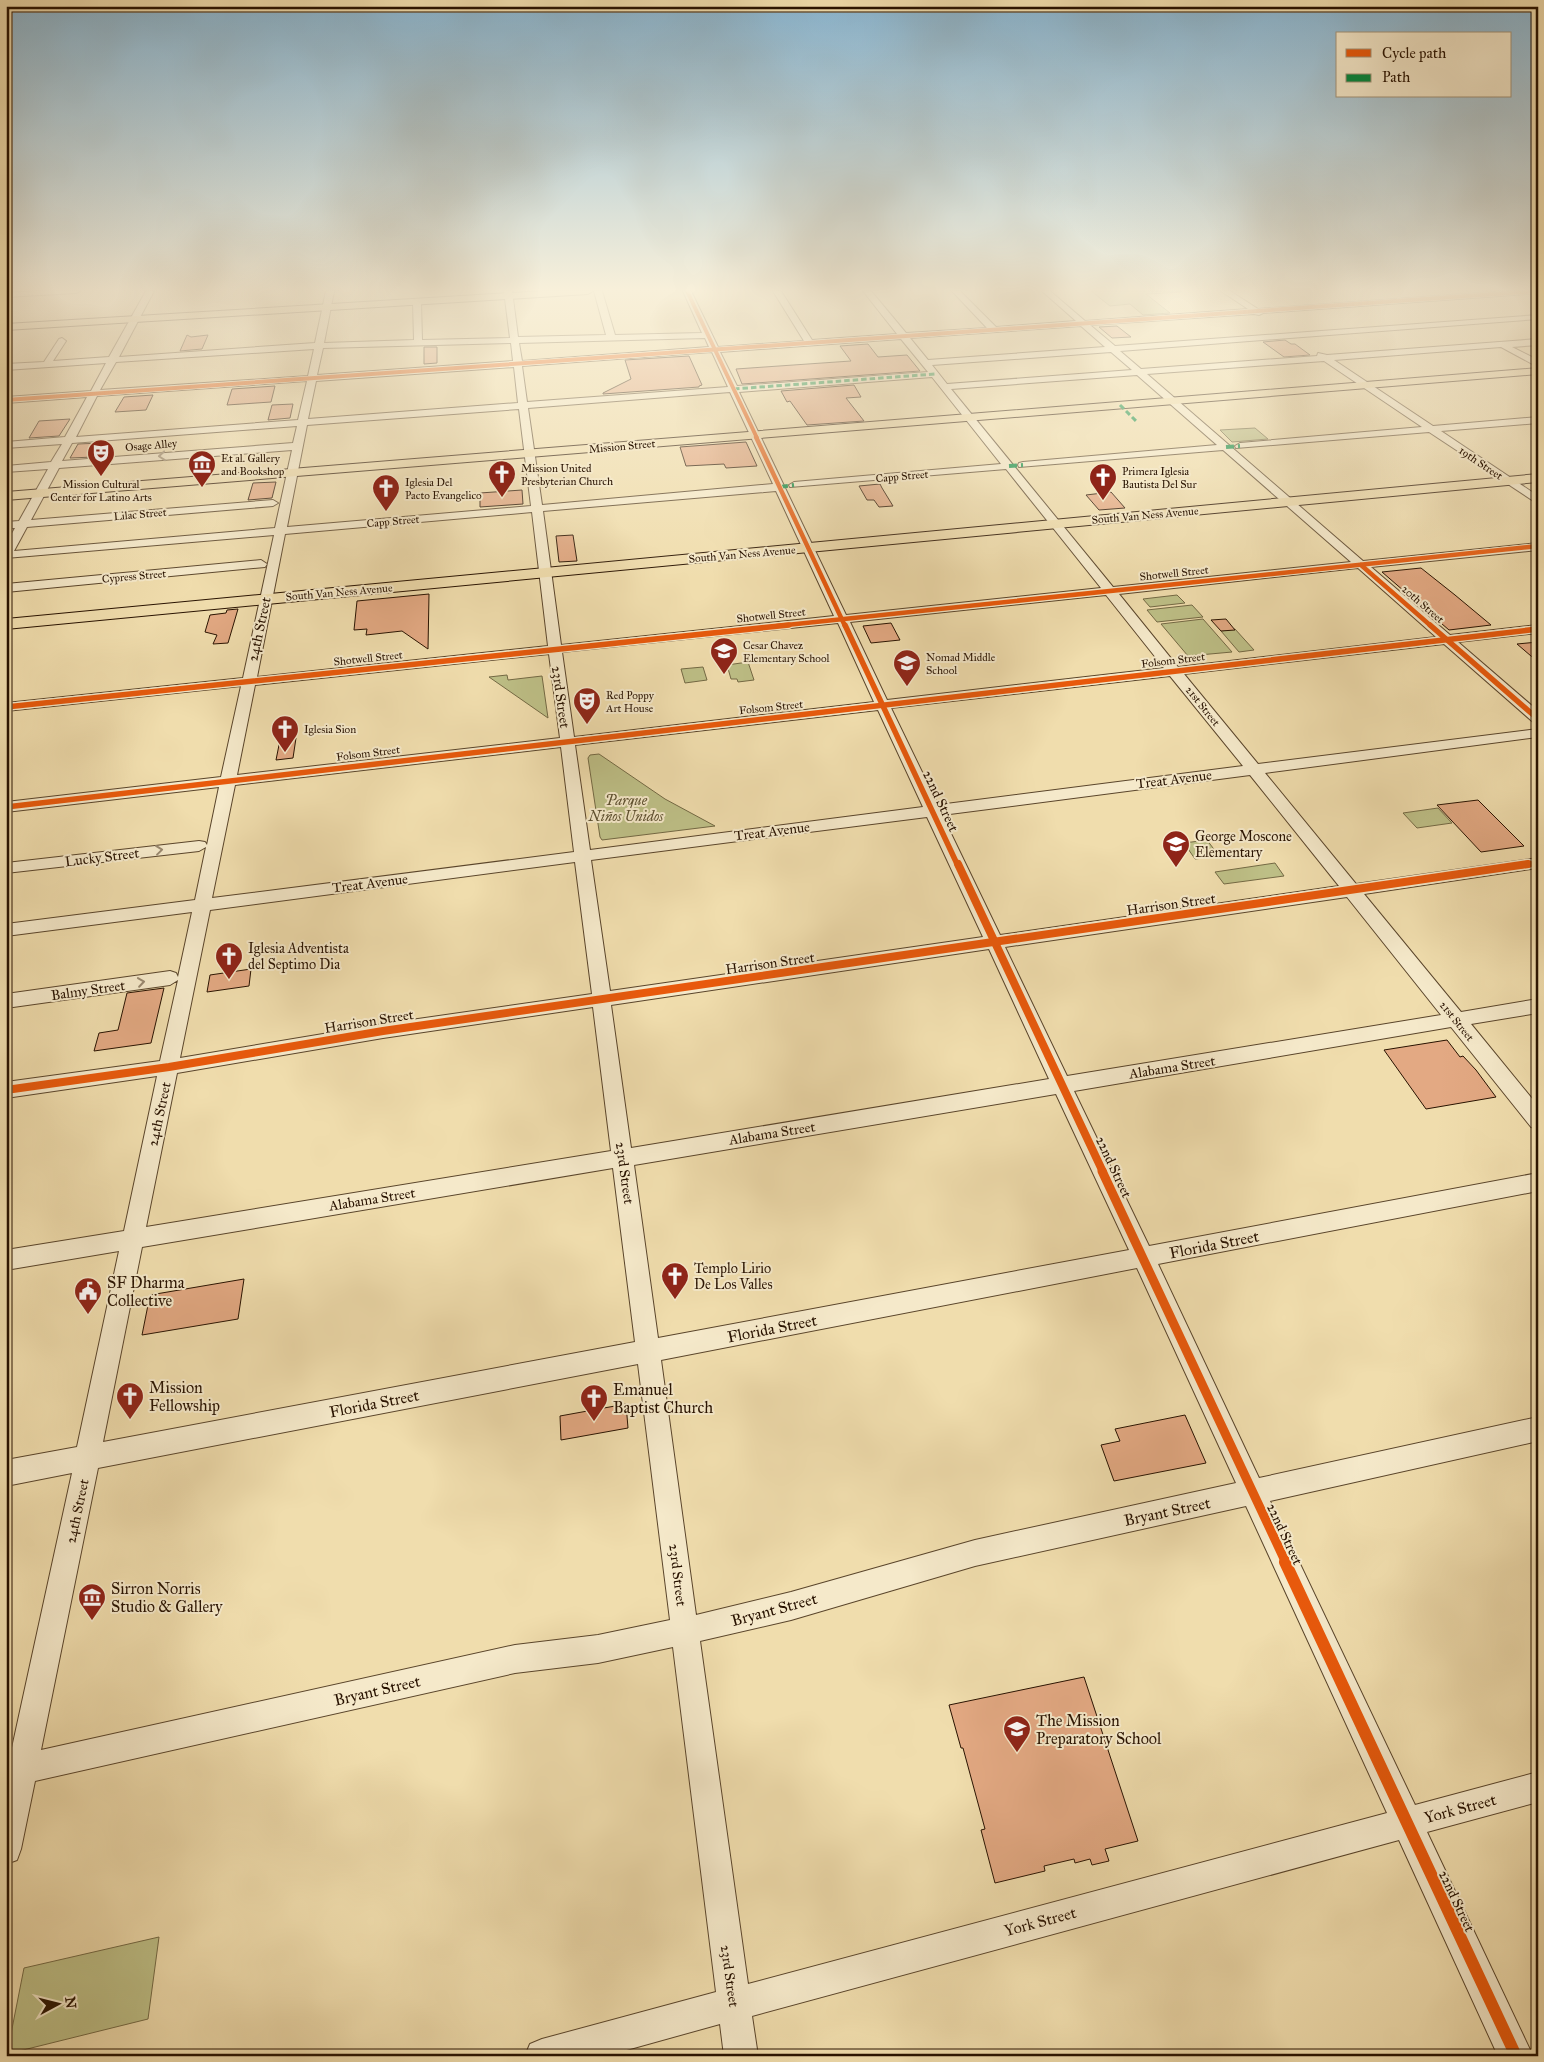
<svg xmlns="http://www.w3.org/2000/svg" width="1544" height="2062" font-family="'IM FELL Great Primer',serif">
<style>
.green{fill:#bec087;stroke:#736944}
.building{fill:#e3a983;stroke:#281200}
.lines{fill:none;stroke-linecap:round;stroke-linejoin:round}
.minor-casing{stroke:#5a452b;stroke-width:2}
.major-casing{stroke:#281200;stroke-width:2}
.minor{fill:#f5e9ca;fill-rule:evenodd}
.major{fill:#f0ddad;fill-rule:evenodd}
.quiet-far1{stroke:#00873e;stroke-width:3;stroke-dasharray:5.5 3;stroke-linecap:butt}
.quiet{stroke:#00873e;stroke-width:4;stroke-dasharray:8 4;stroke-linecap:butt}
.cycleway-far5-casing{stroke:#f5e9ca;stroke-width:5}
.cycleway-far4-casing{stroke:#f5e9ca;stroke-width:6}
.cycleway-far3-casing{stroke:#f5e9ca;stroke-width:8}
.cycleway-far2-casing{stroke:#f5e9ca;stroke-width:11}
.cycleway-far1-casing{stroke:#f5e9ca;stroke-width:12}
.cycleway-casing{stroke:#f5e9ca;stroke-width:15}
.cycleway-far5{stroke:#e8590c;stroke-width:4}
.cycleway-far4{stroke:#e8590c;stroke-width:4.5}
.cycleway-far3{stroke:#e8590c;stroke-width:5.5}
.cycleway-far2{stroke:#e8590c;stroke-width:8}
.cycleway-far1{stroke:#e8590c;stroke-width:9}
.cycleway{stroke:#e8590c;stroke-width:12}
.oneway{stroke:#99886f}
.labels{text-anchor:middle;stroke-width:4;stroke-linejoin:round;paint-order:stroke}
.far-street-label{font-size:11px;fill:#281200;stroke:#f5e9ca}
.far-poi-label{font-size:11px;fill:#281200;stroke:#f5e9ca;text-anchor:start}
.street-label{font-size:14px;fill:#281200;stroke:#f5e9ca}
.park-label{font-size:14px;font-style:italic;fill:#5c4f2f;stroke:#f5e9ca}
.poi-label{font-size:14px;fill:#281200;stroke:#f5e9ca;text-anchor:start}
.near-street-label{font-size:16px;fill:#281200;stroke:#f5e9ca}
.near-poi-label{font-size:16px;fill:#281200;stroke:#f5e9ca;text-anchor:start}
</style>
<rect width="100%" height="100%" fill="#f0ddad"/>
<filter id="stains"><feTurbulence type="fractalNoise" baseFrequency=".004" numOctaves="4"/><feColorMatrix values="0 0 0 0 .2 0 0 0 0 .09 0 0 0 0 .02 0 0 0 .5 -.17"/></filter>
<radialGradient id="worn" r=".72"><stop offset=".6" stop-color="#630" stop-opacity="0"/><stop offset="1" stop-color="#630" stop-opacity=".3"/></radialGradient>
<g class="green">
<path d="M1091,291H1181L1182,292L1146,294L1170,313L1143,315L1130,304L1110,306Z"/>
<path d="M1255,428L1268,439L1232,442L1220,430Z"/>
<path d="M1177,595L1185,603L1150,607L1143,599Z"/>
<path d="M1192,605L1203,617L1157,622L1147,610Z"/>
<path d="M1203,619L1232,652L1188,656L1161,624Z"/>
<path d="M1235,629L1254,650L1239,652L1221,631Z"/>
<path d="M748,662L754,680L738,682L737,679H731L727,665Z"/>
<path d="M703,667L707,680L685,683L681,669Z"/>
<path d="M507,675L508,680L542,676L548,718L489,677Z"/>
<path d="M599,754L665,799L715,826L602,840L600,837L588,758L590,755Z"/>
<path d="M1438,808L1452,823L1417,828L1403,813Z"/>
<path d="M1207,840L1219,856L1195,859L1184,843Z"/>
<path d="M1275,863L1284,876L1224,884L1215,872Z"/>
<path d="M159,1937L148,2019L7,2054L24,1968Z"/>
</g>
<g class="building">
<path d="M1117,326L1131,337L1112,338L1099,327Z"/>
<path d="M187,335L191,337L208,335L202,349L180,351Z"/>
<path d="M1285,340L1291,344H1295L1310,355L1284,357L1263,342Z"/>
<path d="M868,344L878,357L907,355L920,371L742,384L736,369L851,361L840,346Z"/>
<path d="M424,347H437V363L424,364Z"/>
<path d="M689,356L702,385L699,386V387L603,394V393L631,379L625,360Z"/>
<path d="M854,385L861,397L846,398L864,421L807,425L790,401L787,402L781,391Z"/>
<path d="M275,386L271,402L227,405L232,389Z"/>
<path d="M153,395L146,410L115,412L124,397Z"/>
<path d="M293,404L290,418L268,420L272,405Z"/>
<path d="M70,419L59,436L29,438L39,421Z"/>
<path d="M746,442L757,466L726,468L724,464L686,466L680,447Z"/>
<path d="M101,443L94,457L70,458L78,444Z"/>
<path d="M276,482L272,498L248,500L253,483Z"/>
<path d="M880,484L882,488L893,506L879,507L874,500H867L859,486Z"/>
<path d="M522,490L523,504L480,507V493Z"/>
<path d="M1111,492L1125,508L1099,510L1086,495Z"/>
<path d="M573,535L577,561L559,562L556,536Z"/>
<path d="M1421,568L1455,595L1491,625L1449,630L1382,572Z"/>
<path d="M429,594L428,649L402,631L366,635L367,629L354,630L357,601Z"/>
<path d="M238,609L228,643L213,644L217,635L205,632L210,615L226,613L227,610Z"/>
<path d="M1226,619L1235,630L1221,631L1211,620Z"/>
<path d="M891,623L900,640L871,643L863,626Z"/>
<path d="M1538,642V662L1517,644Z"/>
<path d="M296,738L293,758L276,760L280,740Z"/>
<path d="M1478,800L1524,846L1481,852L1437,805Z"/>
<path d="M251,969L249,986L207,992L210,975Z"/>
<path d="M164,988L151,1043L94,1051L99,1033L118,1030L127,993Z"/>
<path d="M1447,1040L1460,1057L1463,1056L1476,1070L1496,1097L1426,1109L1384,1050Z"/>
<path d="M244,1279L238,1319L142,1335L150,1295Z"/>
<path d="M626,1404L628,1428L561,1440L560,1416Z"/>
<path d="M1185,1415L1206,1463L1114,1481L1101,1445L1120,1441L1115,1429Z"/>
<path d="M1084,1677L1138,1841L1105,1849L1109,1861L1092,1865L1090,1859L1075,1863L1074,1859L1044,1866L1045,1871L995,1883L981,1830L985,1829L963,1748H961L949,1705Z"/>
</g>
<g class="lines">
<g class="minor-casing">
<g id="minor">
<path d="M39,291H80L76,293L6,297V293Z"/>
<path d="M146,291H154L119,357L315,343L326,291H334L324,343L414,340L413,302L417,300L421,302L422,340L510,338L504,291H512L518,337L606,335L594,291H602L615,335L702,333L683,291H691L718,347L804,341L773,291H781L812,340L897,334L863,291H871L906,333L987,328L952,291H960L996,327L1076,321L1042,291H1050L1085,321L1248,309L1221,291H1230L1258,309L1508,291H1538V293L1263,313L1259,315L1254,314L1090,325L1115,346L1538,315V319L1120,351L1141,369L1317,356L1318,353L1327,355L1538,339V345L1512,347L1538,360V367L1501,347L1334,360L1433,426L1538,417V423L1441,431L1538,496V504L1429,432L1236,448L1235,446L1240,443L1422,427L1324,361L1147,374L1363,561L1538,543V550L1371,567L1450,635L1538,625V633L1458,642L1538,711V723L1533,722L1444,644L1184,674L1258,764L1538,729V737L1265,773L1356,884L1538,858V868L1364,894L1461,1012L1538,999V1013L1471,1024L1538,1106V1129L1531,1127L1451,1027L1074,1091L1149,1246L1538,1173V1191L1158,1264L1259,1478L1538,1417V1441L1270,1501L1415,1805L1538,1772V1802L1427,1832L1533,2056H1498L1399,1840L752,2016L758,2056H724L720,2024L605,2056H525L530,2044L542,2039L716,1992L673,1647L598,1663L515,1673L35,1781L21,1849L17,1860L6,1864V1758L10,1757L72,1473L6,1486V1460L77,1447L119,1251L6,1270V1250L124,1231L157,1076L6,1098V1082L160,1061L178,980L170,985L6,1008V994L170,971L176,973L178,977L192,912L6,936V924L195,900L206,847L199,851L6,873V863L199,841L205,842L207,845L219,787L6,812V802L221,777L241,686L6,711V703L243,678L274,535L6,558V544L15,528H6V522L19,521L48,469L6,472V466L51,462L62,444L6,448V442L65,437L87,397L6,403V397L91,391L106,363L6,370V364L44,362L59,339L62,338L66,341L53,361L109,357ZM1081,326L1105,347L928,360L910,338ZM705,338L709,347L522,361L519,343ZM901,339L928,372L737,386L720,352ZM511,343L513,361L317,375L323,348ZM314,349L308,376L100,390L116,362ZM712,352L728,387L527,402L522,366ZM1111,352L1132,370L947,384L932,365ZM514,367L518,403L308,419L316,381ZM1137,375L1217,445L1023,462L1019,463L1018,465L1019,467L1223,450L1351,562L1113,587L951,389ZM932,377L1001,464L794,482L789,485L790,487L1006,469L1101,588L846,615L739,392ZM307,381L298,420L76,437L97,396ZM730,392L773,484L542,505L528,408ZM519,409L531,506L287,527L307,425ZM297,426L293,443L62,461L72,443ZM292,450L275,528L14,551L27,527L273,506L278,503L273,500L31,520L59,468ZM776,491L834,616L561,645L543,511ZM532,512L548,646L257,677L285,534ZM1358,568L1436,637L1178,667L1119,594ZM1106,595L1164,668L887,700L850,622ZM838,623L874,702L574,737L562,652ZM549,654L560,738L237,775L255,685ZM1170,676L1243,766L938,805L891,708ZM878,710L923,807L590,850L575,745ZM561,747L574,852L212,898L235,785ZM1250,775L1339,886L1000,935L942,815ZM927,817L983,937L610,991L591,860ZM575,862L592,994L383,1024L180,1058L210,910ZM1347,897L1441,1015L1067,1076L1005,947ZM989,949L1049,1079L631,1148L611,1005ZM593,1007L611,1151L146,1227L177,1073L383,1038ZM1056,1094L1129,1250L658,1338L634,1165ZM613,1168L635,1342L103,1442L142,1247ZM1137,1268L1236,1483L975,1540L791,1592L696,1615L661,1360ZM638,1364L670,1620L598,1635L515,1645L41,1750L98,1468ZM1246,1506L1387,1813L748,1984L700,1641L791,1620L975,1566Z"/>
<path d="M261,560L267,564L265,567L6,592V584Z"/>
</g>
</g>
<g class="major-casing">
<g id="major">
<path d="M544,291H593L588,294L6,330V324Z"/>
<path d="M1538,368V374L6,500V492Z"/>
<path d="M1538,474V482L6,629V619Z"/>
</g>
</g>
<use href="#minor" class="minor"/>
<use href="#major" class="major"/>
<g class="quiet-far1">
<path d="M734,389L935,374"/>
<path d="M1120,405L1137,422"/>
</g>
<g class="quiet">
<path d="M1226,447L1240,446"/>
<path d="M1009,466L1023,465"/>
<path d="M780,487L794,485"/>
</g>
<g class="cycleway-far5-casing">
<g id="cycleway-far5">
<path d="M687,291L757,438"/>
<path d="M6,400L1538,291"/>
</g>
</g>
<g class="cycleway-far4-casing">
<g id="cycleway-far4">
<path d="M756,437L845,626"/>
<path d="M1361,565L1431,626"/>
<path d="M777,626L1538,546"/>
</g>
</g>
<g class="cycleway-far3-casing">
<g id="cycleway-far3">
<path d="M845,625L958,866"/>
<path d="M1430,625L1538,719"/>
<path d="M6,707L789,625"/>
<path d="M6,807L1538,629"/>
<path d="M1519,866L1538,863"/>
</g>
</g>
<g class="cycleway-far2-casing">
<g id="cycleway-far2">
<path d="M958,864L1103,1172"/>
<path d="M6,1090L169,1067L383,1031L1528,864"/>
</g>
</g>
<g class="cycleway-far1-casing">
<path id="cycleway-far1" d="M1102,1171L1286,1563"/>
</g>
<g class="cycleway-casing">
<path id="cycleway" d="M1285,1562L1516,2056"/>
</g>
<use href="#cycleway-far5" class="cycleway-far5"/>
<use href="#cycleway-far4" class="cycleway-far4"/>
<use href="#cycleway-far3" class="cycleway-far3"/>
<use href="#cycleway-far2" class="cycleway-far2"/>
<use href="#cycleway-far1" class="cycleway-far1"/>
<use href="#cycleway" class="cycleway"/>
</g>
<defs><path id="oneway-chevron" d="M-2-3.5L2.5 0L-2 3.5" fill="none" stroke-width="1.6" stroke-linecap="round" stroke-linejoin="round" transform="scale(1.25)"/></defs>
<g class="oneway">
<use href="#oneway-chevron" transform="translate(162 456) rotate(175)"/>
<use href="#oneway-chevron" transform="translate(159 850) rotate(-7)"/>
<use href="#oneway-chevron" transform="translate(141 982) rotate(-8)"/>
</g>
<linearGradient id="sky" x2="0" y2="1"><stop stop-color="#89b6d2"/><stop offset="0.5" stop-color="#f8f0da"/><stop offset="1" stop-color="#f8f0da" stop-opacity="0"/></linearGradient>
<rect width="1544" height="579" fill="url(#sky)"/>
<defs>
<g id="theatre-pin" transform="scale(1.4375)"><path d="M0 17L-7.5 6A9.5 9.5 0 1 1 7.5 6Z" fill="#8f2418" stroke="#f5e9ca"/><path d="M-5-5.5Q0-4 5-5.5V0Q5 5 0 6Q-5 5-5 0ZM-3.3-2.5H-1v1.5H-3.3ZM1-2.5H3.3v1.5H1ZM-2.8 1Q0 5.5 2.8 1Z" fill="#fff"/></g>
<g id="museum-pin" transform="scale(1.4375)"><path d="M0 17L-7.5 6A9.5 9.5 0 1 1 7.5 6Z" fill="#8f2418" stroke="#f5e9ca"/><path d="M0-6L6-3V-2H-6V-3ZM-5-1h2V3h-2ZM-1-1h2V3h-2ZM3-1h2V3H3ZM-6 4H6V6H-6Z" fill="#fff"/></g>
<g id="church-pin" transform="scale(1.4375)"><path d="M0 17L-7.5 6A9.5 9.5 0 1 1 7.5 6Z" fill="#8f2418" stroke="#f5e9ca"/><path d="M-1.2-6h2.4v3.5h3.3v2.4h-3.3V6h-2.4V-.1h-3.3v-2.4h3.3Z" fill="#fff"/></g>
<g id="school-pin" transform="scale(1.4375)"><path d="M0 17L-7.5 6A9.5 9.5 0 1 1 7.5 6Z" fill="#8f2418" stroke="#f5e9ca"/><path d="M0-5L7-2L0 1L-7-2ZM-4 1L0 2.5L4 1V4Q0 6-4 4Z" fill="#fff"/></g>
<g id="civic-pin" transform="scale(1.4375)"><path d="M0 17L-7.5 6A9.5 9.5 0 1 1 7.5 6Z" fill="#8f2418" stroke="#f5e9ca"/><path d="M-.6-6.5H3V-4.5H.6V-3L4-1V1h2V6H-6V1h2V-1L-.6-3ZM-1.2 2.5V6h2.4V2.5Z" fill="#fff"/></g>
</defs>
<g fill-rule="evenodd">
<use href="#theatre-pin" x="101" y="453"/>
<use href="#museum-pin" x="202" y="464"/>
<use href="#church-pin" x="502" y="474"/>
<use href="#church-pin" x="1103" y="477"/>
<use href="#church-pin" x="386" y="488"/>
<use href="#school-pin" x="724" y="651"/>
<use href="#school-pin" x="907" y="663"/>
<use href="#theatre-pin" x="587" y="701"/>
<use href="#church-pin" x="285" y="729"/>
<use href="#school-pin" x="1176" y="844"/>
<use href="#church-pin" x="229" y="956"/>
<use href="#church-pin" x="675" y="1276"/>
<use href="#civic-pin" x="88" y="1291"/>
<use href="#church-pin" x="130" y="1396"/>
<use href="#church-pin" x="594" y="1398"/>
<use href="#museum-pin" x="92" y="1597"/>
<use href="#school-pin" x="1017" y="1729"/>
</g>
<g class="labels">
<g class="far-street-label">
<text transform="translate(151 445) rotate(-5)" y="4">Osage Alley</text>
<text transform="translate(622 446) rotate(-5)" y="4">Mission Street</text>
<text transform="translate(1481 463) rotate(34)" y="4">19th Street</text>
<text transform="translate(902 476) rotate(-5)" y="4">Capp Street</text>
<text transform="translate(140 514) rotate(-5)" y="4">Lilac Street</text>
<text transform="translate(1145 515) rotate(-5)" y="4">South Van Ness Avenue</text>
<text transform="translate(393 521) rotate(-5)" y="4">Capp Street</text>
<text transform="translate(742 554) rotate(-5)" y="4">South Van Ness Avenue</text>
<text transform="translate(1174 573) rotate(-6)" y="4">Shotwell Street</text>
<text transform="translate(134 576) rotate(-5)" y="4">Cypress Street</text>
<text transform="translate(339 592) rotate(-5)" y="4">South Van Ness Avenue</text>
<text transform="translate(1423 604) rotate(41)" y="4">20th Street</text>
<text transform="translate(771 615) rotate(-6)" y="4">Shotwell Street</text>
<text transform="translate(368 658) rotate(-6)" y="4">Shotwell Street</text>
<text transform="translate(1173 660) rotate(-7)" y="4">Folsom Street</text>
<text transform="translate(1203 706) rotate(51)" y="4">21st Street</text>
<text transform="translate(771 707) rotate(-6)" y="4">Folsom Street</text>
<text transform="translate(368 753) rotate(-7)" y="4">Folsom Street</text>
<text transform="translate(1457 1021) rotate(51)" y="4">21st Street</text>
</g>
<g class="far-poi-label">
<text x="221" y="462">Et al. Gallery<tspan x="221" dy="13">and Bookshop</tspan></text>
<text x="521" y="472">Mission United<tspan x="521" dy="13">Presbyterian Church</tspan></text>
<text x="1122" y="475">Primera Iglesia<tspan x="1122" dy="13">Bautista Del Sur</tspan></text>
<text x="405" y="486">Iglesia Del<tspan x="405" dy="13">Pacto Evangelico</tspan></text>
<text x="101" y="488" text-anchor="middle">Mission Cultural<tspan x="101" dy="13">Center for Latino Arts</tspan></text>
<text x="743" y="649">Cesar Chavez<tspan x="743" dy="13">Elementary School</tspan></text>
<text x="926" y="661">Nomad Middle<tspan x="926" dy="13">School</tspan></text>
<text x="606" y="699">Red Poppy<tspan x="606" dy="13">Art House</tspan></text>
<text x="304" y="733">Iglesia Sion</text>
</g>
<g class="street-label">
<text transform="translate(259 629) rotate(-78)" y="5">24th Street</text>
<text transform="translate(561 697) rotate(82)" y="5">23rd Street</text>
<text transform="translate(1174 779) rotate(-7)" y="5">Treat Avenue</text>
<text transform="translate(941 801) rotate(65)" y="5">22nd Street</text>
<text transform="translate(772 831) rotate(-7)" y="5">Treat Avenue</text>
<text transform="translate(102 857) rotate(-7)" y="5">Lucky Street</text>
<text transform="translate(370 883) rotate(-7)" y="5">Treat Avenue</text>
<text transform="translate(1171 904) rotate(-8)" y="5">Harrison Street</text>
<text transform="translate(770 963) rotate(-8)" y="5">Harrison Street</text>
<text transform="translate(88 990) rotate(-8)" y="5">Balmy Street</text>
<text transform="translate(369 1021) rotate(-9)" y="5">Harrison Street</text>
<text transform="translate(1172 1067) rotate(-9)" y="5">Alabama Street</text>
<text transform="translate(159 1114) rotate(-78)" y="5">24th Street</text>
<text transform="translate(772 1133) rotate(-9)" y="5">Alabama Street</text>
<text transform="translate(1114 1167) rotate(65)" y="5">22nd Street</text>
<text transform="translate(625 1173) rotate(82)" y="5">23rd Street</text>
<text transform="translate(372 1199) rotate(-9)" y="5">Alabama Street</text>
<text transform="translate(77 1511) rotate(-78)" y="5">24th Street</text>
<text transform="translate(1285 1534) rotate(65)" y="5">22nd Street</text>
<text transform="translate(678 1575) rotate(83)" y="5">23rd Street</text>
<text transform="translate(1457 1901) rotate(65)" y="5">22nd Street</text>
<text transform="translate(730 1976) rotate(82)" y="5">23rd Street</text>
</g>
<g class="park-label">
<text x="626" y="805">Parque<tspan x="626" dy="16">Niños Unidos</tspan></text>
</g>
<g class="poi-label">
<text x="1195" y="841">George Moscone<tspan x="1195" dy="16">Elementary</tspan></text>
<text x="248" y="953">Iglesia Adventista<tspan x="248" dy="16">del Septimo Dia</tspan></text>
<text x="694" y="1273">Templo Lirio<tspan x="694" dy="16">De Los Valles</tspan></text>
</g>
<g class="near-street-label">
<text transform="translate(1214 1244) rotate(-11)" y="6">Florida Street</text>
<text transform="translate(772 1328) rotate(-11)" y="6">Florida Street</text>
<text transform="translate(374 1403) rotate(-11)" y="6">Florida Street</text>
<text transform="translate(1167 1511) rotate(-12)" y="6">Bryant Street</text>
<text transform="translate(774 1609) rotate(-15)" y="6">Bryant Street</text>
<text transform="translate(377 1690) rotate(-13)" y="6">Bryant Street</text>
<text transform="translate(1460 1808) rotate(-15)" y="6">York Street</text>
<text transform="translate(1040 1921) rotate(-15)" y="6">York Street</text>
</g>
<g class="near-poi-label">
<text x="107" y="1288">SF Dharma<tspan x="107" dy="18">Collective</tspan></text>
<text x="149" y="1393">Mission<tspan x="149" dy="18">Fellowship</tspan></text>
<text x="613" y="1395">Emanuel<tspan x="613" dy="18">Baptist Church</tspan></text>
<text x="111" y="1594">Sirron Norris<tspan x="111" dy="18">Studio &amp; Gallery</tspan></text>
<text x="1036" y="1726">The Mission<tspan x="1036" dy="18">Preparatory School</tspan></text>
</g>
</g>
<rect width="1544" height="2062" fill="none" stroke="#f0ddad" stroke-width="25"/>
<rect x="8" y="8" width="1529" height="2047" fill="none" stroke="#281200" stroke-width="2.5"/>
<rect x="12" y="12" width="1519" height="2037" fill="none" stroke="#281200"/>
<rect x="1336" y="32" width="175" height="65" fill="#f5e9ca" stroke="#a39379"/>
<rect x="1346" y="49" width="25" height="8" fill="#e8590c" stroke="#a39379"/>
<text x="1382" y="58" font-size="15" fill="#281200">Cycle path</text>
<rect x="1346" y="74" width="25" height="8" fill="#00873e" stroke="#a39379"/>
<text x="1382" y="82" font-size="15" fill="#281200">Path</text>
<g transform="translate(58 2004) rotate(83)" stroke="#f5e9ca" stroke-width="4" paint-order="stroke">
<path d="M0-4L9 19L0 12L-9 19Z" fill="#281200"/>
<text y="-8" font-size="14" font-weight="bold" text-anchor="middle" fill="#281200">N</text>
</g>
<rect width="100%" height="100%" filter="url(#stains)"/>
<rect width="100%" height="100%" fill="url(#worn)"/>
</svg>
